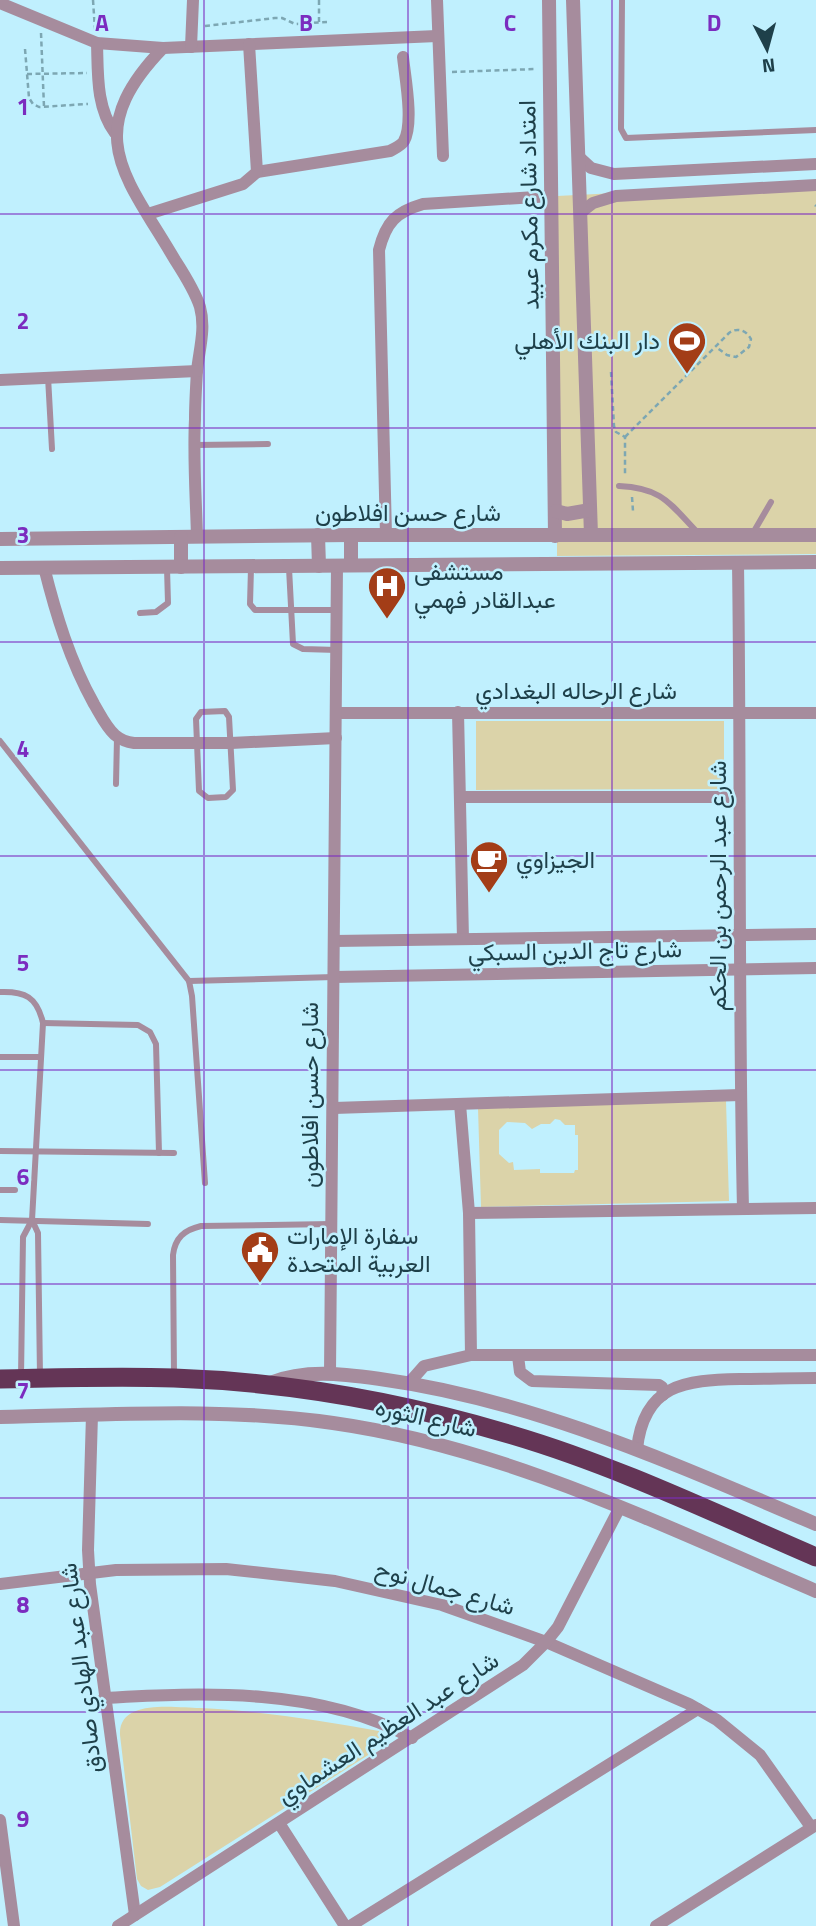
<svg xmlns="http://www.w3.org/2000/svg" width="816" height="1926" font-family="'Titillium Web',Vazirmatn,sans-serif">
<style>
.green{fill:#dbd3a9;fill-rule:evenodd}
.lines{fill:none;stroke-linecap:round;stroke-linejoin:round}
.path{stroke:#7da7b3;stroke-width:2.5;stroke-dasharray:5 3.5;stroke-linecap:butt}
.service{stroke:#a68c9d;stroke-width:6}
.minor{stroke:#a68c9d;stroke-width:12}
.tertiary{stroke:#a68c9d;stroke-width:14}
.trunk{stroke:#643556;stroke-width:19}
.grid{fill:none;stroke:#7b2cbf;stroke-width:2;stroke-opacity:0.55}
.labels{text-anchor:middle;stroke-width:5;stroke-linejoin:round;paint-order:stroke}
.street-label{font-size:24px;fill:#1e404a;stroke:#c0f0fe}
.poi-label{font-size:24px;fill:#1e404a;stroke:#c0f0fe;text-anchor:start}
.grid-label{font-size:23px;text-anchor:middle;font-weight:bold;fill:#7b2cbf;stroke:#c0f0fe;stroke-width:5;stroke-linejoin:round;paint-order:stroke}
</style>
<rect width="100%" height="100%" fill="#c0f0fe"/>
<g class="green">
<path d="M816,183V554L557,556V196Z"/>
<path d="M476,721H724V789L476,790Z"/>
<path d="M726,1101L729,1201L481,1207L478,1108ZM555,1119L560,1120L565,1125H575V1135H578V1170H575L574,1173H540V1169L514,1170L513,1162L509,1163L499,1154V1130L507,1122L525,1123L532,1129L541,1124H550Z"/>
<path d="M200,1708C260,1711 319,1720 379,1731L381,1740L373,1752L160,1887L148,1890L141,1886L137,1879L120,1735C118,1698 176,1708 200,1708Z"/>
</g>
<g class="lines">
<g class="path">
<path d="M93,0L95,30"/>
<path d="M319,0V23"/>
<path d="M205,26L275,18H282L295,24L327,22"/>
<path d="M41,33L44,107"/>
<path d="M25,49L29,98L33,104L39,107L88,104"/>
<path d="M452,72L536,69"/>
<path d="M27,74L87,73"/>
<path d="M815,205L816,206"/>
<path d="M611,372L614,426L616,432L625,437V475"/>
<path d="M625,437L729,333C737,327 746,330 751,339L749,347L736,357L727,355L716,347"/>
<path d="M632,497L633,511"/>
</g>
<g class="service">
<path d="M622,0L621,129L626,138L816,130"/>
<path d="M48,377L52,449"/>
<path d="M195,445L268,444"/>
<path d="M619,486C663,488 670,504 698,533"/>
<path d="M753,533L771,502"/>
<path d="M251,568L250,604L255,610H336"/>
<path d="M289,568L293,644L303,649L337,650"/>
<path d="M140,613L156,612L168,603L167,568"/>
<path d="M225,711L229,717L233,790L226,797L208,798L199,791L196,719L201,712Z"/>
<path d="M0,741L189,981L192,996L205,1183"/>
<path d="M116,784L117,738"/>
<path d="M189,981L334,977"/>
<path d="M0,992C25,991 37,997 43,1023L32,1220L38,1233L40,1376"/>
<path d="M43,1023L138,1025L150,1032L156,1044L159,1153"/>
<path d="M0,1057H41"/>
<path d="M0,1151L174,1153"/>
<path d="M0,1190H15"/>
<path d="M0,1220L148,1224"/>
<path d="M174,1376L173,1255C175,1238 184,1230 201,1226L332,1224"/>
<path d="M21,1377L23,1237L32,1220"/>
</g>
<g class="minor">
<path d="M437,0L443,156"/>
<path d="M0,3L97,43L163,48L437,36"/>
<path d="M97,43C98,74 96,107 115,133"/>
<path d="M191,47L193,0"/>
<path d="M163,48C80,134 125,175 175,260C184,274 195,291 200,307C206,329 199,350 197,371C196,387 195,403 195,419C193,458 196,498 197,537"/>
<path d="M579,157L591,168L614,174L816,164"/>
<path d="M257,172L390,151C395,148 401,146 404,141C414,123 405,77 403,57"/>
<path d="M580,213L593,203L616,196L816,185"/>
<path d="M148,214L243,184L257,172L249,44"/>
<path d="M0,380L197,371"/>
<path d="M386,535L379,250C386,222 396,212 423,204L552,196"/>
<path d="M738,563C741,778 738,993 743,1209"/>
<path d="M44,567C56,615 70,661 94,704C100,714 106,727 115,735C121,740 126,742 134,743H231L336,738"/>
<path d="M458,712L463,939"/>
<path d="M336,713H816"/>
<path d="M460,797H738"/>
<path d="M334,941L816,934"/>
<path d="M334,977L816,968"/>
<path d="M460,1104L469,1213L471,1355"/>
<path d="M334,1108L740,1095"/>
<path d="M469,1213L816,1208"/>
<path d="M518,1356L520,1372L532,1381L659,1385L662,1387L663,1395"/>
<path d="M330,1373L337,565"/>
<path d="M409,1383L424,1366L471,1355H816"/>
<path d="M92,1415L88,1550L90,1584L135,1915"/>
<path d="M637,1449C644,1384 685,1380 740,1379C765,1379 791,1378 816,1378"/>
<path d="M0,1584L116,1570L226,1569L335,1581L442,1605L546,1642L689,1704L717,1720L760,1755L811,1827"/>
<path d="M104,1698C205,1692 322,1688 412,1738"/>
<path d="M0,1820L14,1926"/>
<path d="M279,1823L345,1926"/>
<path d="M118,1926L523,1665L546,1642L558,1627L620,1507"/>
<path d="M350,1926L698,1709"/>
<path d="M656,1926L816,1825"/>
</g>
<g class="tertiary">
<path d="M549,0L555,536"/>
<path d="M573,0L591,535"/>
<path d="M556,511L567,514L590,510"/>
<path d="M318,535L319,566"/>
<path d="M351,535V565"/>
<path d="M0,539L351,535H816"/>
<path d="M181,567V537"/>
<path d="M0,568L816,562"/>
<path d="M270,1383C306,1369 342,1374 380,1379C534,1400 674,1464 816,1524"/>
<path d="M0,1417C111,1415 223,1407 333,1423C503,1447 659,1524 816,1591"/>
</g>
<path class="trunk" d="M0,1379C58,1378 116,1376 174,1378C289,1382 402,1402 512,1435C617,1466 716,1514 816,1557"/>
</g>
<path class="grid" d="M204,0V1926M408,0V1926M612,0V1926M0,214H816M0,428H816M0,642H816M0,856H816M0,1070H816M0,1284H816M0,1498H816M0,1712H816"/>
<defs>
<g id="stadium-pin" transform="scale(2.0125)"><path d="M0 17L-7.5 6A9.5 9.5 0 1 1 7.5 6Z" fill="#a33d17" stroke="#c0f0fe"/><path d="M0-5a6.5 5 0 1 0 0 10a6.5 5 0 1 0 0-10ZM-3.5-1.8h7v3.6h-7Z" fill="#fff"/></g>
<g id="hospital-pin" transform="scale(2.0125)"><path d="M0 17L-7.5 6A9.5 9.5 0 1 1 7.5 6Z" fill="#a33d17" stroke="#c0f0fe"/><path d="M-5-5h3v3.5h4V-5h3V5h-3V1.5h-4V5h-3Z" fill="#fff"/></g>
<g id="cafe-pin" transform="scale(2.0125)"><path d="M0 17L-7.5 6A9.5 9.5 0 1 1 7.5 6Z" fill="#a33d17" stroke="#c0f0fe"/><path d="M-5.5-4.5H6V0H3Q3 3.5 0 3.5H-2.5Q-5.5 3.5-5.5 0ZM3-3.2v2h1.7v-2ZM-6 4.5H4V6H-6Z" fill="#fff"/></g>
<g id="civic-pin" transform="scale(2.0125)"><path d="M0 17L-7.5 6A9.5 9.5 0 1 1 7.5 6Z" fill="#a33d17" stroke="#c0f0fe"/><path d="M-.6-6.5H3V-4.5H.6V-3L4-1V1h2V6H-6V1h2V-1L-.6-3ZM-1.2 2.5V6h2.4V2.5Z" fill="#fff"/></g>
</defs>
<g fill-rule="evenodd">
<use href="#stadium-pin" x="687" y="341"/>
<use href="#hospital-pin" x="387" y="586"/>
<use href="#cafe-pin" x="489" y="860"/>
<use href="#civic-pin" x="260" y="1250"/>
</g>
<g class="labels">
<g class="street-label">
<text transform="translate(529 205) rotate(-91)" y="8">امتداد شارع مكرم عبيد</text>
<text x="408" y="521">شارع حسن افلاطون</text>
<text x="576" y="699">شارع الرحاله البغدادي</text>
<text transform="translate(718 886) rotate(-90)" y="8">شارع عبد الرحمن بن الحكم</text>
<text transform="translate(575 951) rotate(-1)" y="8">شارع تاج الدين السبكي</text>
<text transform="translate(310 1095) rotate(-90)" y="8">شارع حسن افلاطون</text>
<text transform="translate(426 1418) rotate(13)" y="8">شارع الثوره</text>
<text transform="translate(445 1588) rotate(16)" y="8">شارع جمال نوح</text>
<text transform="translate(81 1668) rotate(-97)" y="8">شارع عبد الهادي صادق</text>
<text transform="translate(388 1728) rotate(-33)" y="8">شارع عبد العظيم العشماوي</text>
</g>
<g class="poi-label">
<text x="660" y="349" text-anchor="end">دار البنك الأهلي</text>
<text x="414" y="580">مستشفى<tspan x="414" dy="28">عبدالقادر فهمي</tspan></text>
<text x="516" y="868">الجيزاوي</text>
<text x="287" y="1244">سفارة الإمارات<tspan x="287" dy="28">العربية المتحدة</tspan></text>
</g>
</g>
<g class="grid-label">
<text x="102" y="31">A</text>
<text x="306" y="31">B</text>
<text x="510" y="31">C</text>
<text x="714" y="31">D</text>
<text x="23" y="115">1</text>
<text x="23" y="329">2</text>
<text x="23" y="543">3</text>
<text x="23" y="757">4</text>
<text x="23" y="971">5</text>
<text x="23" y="1185">6</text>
<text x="23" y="1399">7</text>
<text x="23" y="1613">8</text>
<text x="23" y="1827">9</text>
</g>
<g transform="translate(767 49) rotate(174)" stroke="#c0f0fe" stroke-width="5" paint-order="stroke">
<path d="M0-5L12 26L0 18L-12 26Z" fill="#1e404a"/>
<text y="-10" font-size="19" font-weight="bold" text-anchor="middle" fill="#1e404a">N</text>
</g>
</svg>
